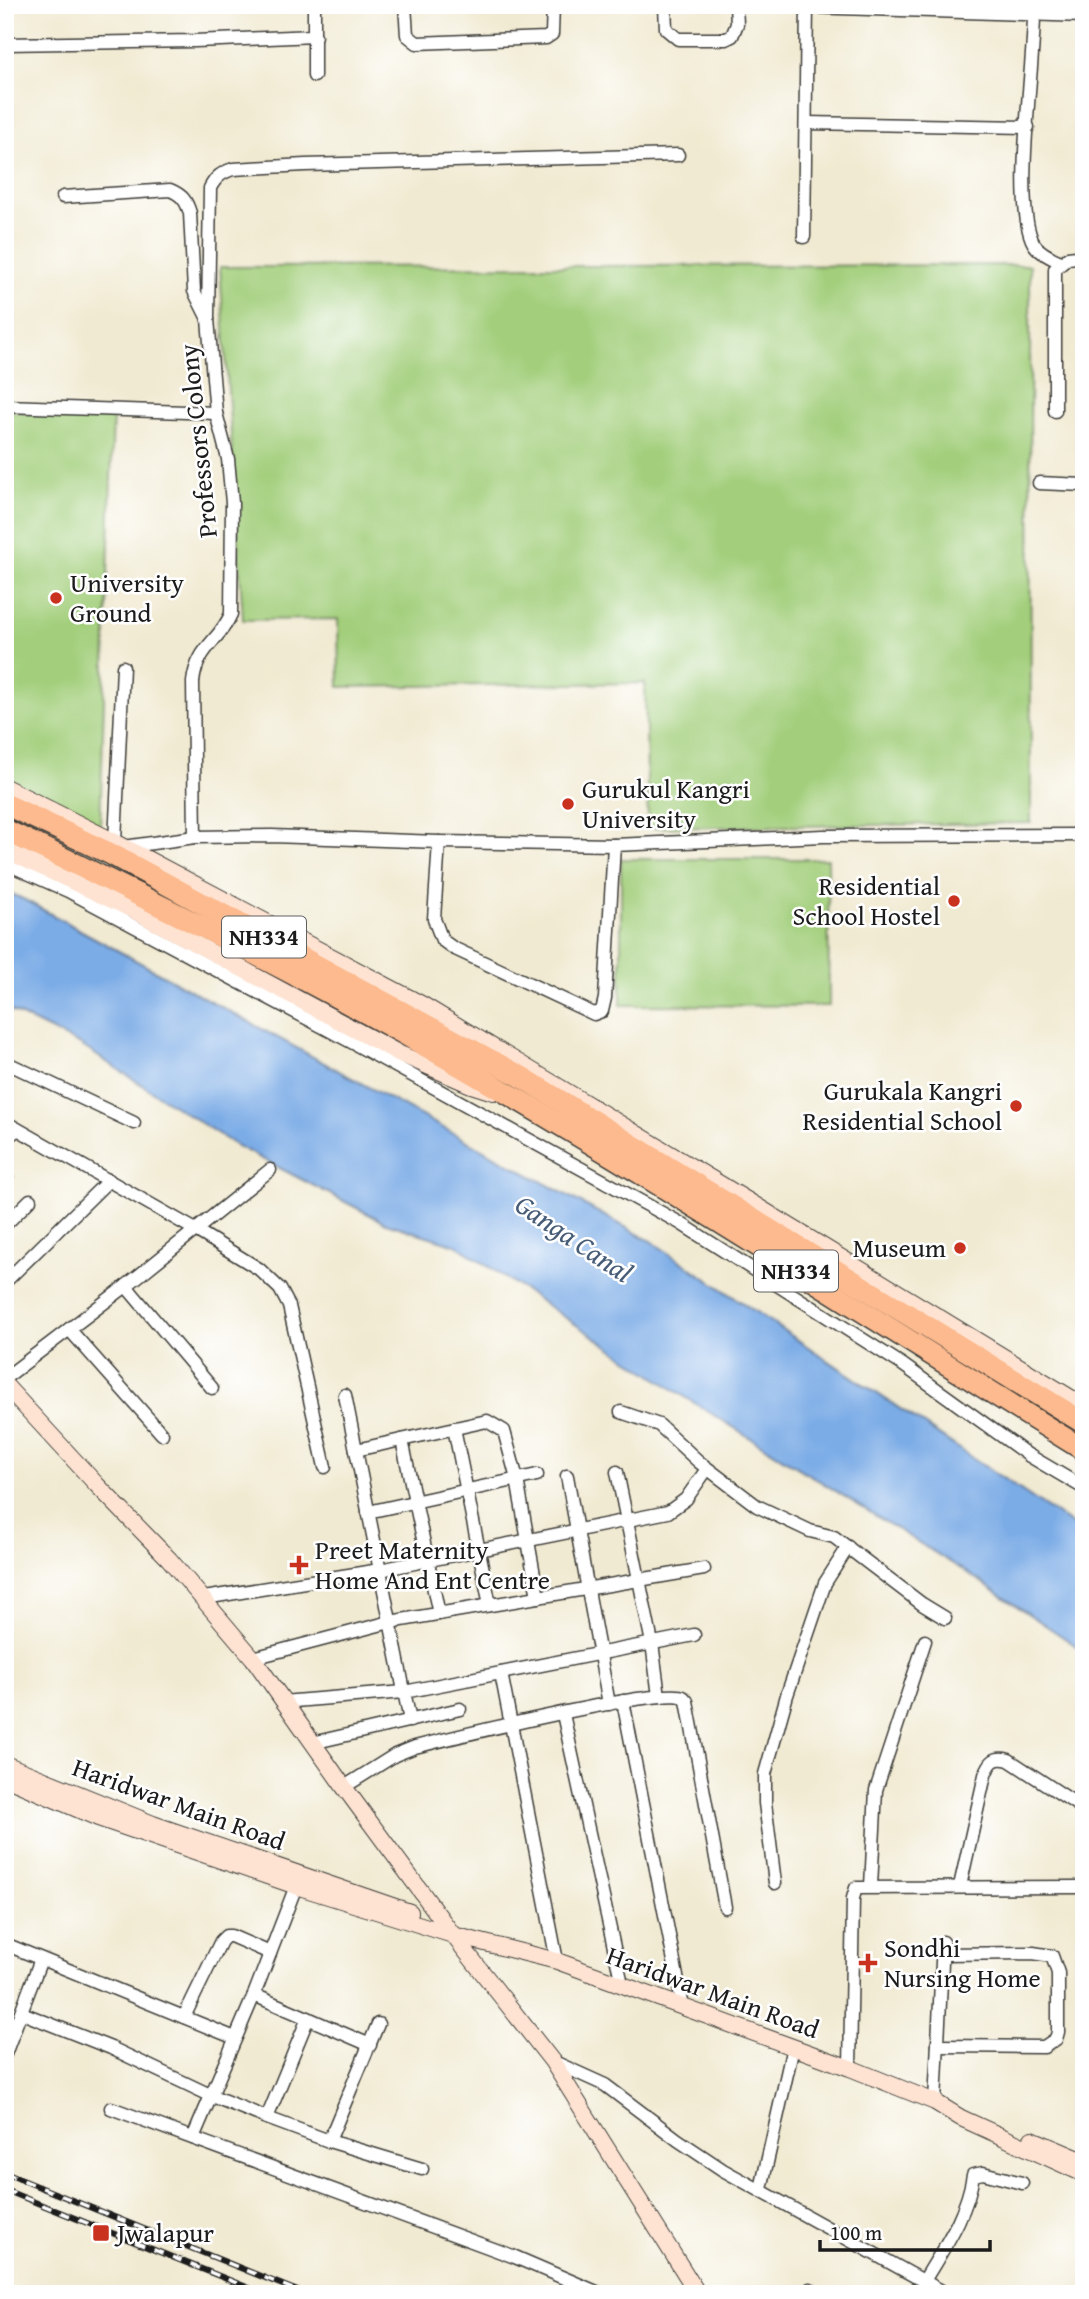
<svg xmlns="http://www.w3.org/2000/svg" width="1089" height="2299" font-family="'Gentium Book Plus',serif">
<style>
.green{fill:#a3cf7b;stroke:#60764c;stroke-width:2}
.water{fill:#7bace6;stroke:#4c6481;stroke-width:2}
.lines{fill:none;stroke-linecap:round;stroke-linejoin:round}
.street-casing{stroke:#3c3b37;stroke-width:15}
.secondary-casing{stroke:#3c3b37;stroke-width:18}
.highway-casing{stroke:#3c3b37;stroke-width:24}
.street{stroke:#fff;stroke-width:12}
.secondary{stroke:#fee3d2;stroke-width:16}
.highway{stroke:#fcba8e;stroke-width:21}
.rail-casing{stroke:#1c1c1c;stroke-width:6}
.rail{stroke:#fff;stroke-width:3.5;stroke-dasharray:10;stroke-linecap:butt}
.poi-dot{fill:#c8321e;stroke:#fff;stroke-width:2.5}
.labels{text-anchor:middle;stroke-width:5;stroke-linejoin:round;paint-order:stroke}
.shield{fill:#fff;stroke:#606060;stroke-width:2}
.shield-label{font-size:24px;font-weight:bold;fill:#1c1c1c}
.street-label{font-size:26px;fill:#1c1c1c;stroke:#fff}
.poi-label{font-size:26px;fill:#1c1c1c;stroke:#fff;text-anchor:start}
.water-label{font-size:28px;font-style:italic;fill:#475d77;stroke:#fff}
</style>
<rect width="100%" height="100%" fill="#fff"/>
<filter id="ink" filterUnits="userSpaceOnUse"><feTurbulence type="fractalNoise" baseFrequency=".0143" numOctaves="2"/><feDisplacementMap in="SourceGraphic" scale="14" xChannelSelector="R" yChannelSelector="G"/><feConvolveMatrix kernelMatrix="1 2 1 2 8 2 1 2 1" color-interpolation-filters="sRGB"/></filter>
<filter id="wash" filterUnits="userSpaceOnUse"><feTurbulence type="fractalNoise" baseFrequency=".00686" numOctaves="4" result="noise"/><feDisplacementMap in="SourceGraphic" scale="28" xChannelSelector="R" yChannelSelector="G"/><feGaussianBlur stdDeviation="1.57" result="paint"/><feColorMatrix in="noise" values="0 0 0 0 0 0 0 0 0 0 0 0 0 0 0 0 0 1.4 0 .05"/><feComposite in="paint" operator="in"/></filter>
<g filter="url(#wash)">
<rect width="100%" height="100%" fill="#f1ead2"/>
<g class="green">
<path d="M1030,265L1031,823L648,828L645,683L339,687L338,619L243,620L220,267Z"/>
<path d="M5,411L113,415L100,828L5,780Z"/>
<path d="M621,859H828L829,1006L621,1005Z"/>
</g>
<path class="water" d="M5,891L25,900L651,1241L1084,1533V1651L969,1574L688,1399L456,1245L386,1223L235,1145L79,1044L5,1008Z"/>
</g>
<g filter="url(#ink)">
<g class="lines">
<g class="street-casing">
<g id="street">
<path d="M314,5V76"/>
<path d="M405,5L407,35L417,43L546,38L552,34L553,5"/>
<path d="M665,5L666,29L678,39H726L732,36L737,24L736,5"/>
<path d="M1034,6C1036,58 1011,205 1034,244C1040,253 1051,258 1061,262"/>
<path d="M807,7L1084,16"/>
<path d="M5,44L195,41L315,36"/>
<path d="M806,123L1028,127"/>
<path d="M63,197L170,190C182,195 186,200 190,213L194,291L208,319L216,413L228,459L232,503L231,614C219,642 197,647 193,682L195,837"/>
<path d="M804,237L807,5"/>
<path d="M208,319L210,188C216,177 221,173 233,169L305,165L678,155"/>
<path d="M5,406L216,413"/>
<path d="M1055,411V269L1068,258L1084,256"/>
<path d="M1039,483L1084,485"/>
<path d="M115,842L123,667"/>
<path d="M439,842L434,919L442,940L453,948L594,1014L602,1011L605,998L614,845"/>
<path d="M124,847L195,837L272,836L439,842L614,845L823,836L1084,835"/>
<path d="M5,863L68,891L355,1044L680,1223L903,1365L1028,1455L1084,1488"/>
<path d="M5,1062L134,1123"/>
<path d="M5,1122L194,1229L259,1269L280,1289L289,1306L325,1467"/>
<path d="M5,1140L17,1129"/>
<path d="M5,1179L7,1177"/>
<path d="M5,1225L30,1200"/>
<path d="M5,1282L109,1180"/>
<path d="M126,1286L212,1388"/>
<path d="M69,1329L162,1434"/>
<path d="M5,1378L126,1286L270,1170"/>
<path d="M345,1395L410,1721"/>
<path d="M621,1412L659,1425L699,1462L757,1506L810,1531L834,1537L922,1604L945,1618"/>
<path d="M454,1428L490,1605"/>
<path d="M402,1440L439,1614"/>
<path d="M356,1450L487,1421L504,1431L517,1479L538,1597"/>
<path d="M617,1472L652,1643L659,1696"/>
<path d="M567,1476L609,1704"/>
<path d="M368,1512L537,1475"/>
<path d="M204,1598L380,1570L668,1512L686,1499L707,1469"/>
<path d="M253,1658L390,1622L704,1569"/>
<path d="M501,1673L557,1961"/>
<path d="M623,1701L683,2007"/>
<path d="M282,1702L404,1692L694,1635"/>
<path d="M563,1714L622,1984"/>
<path d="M312,1743L460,1709"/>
<path d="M344,1787L395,1755L415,1747C450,1738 663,1686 683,1697C685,1698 685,1700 687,1701L725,1907"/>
<path d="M775,1883L765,1803V1774L787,1695L825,1583L848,1547"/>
<path d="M871,1886L876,1790L925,1641"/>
<path d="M960,1886L985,1775C990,1762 994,1756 1009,1760L1084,1809"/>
<path d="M5,1944L235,2038"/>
<path d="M254,1995L370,2045"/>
<path d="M22,2013L111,2048L210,2095L267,2118L329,2141L422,2169"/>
<path d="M184,2017L221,1941L226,1936H231L270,1953"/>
<path d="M938,2046L1044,2047L1056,2039L1058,2032V1973L1052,1956L1033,1953L943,1954"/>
<path d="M5,2054L41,1959"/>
<path d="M552,2061L605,2085L678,2140L723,2170L947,2294"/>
<path d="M850,2068L853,1898L856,1888L1084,1887"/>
<path d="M935,2102L943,1942"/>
<path d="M111,2108L515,2257L601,2294"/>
<path d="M267,2118L308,2018"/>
<path d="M193,2138L254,1995L296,1886"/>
<path d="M329,2141L378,2024"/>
<path d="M761,2189L793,2047"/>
<path d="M924,2281C944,2247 967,2215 973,2175L983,2173L1022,2183"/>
<path d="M810,2289L817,2294"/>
</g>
</g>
<g class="secondary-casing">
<g id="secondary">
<path d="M5,787L115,842L423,1005L755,1205L1084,1406"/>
<path d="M5,850L131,909L400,1054L471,1085L493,1092"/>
<path d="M5,1385L97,1485L169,1559L253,1658L344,1787L453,1935L552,2061L698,2294"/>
<path d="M5,1764L153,1824L410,1912"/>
<path d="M5,1778L98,1818L296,1886L453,1935L557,1961L850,2068L935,2102L961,2118L1084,2174"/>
<path d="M1032,2139L1084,2161"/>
</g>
</g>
<g class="highway-casing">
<g id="highway">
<path d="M5,804L111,854L520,1076L1084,1423"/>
<path d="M5,830C139,894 271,960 401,1032C633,1163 857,1309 1084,1450"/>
</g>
</g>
<use href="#street" class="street"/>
<use href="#secondary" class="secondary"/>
<use href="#highway" class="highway"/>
<g class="rail-casing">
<g id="rail">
<path d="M5,2173L305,2294"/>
<path d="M5,2190L264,2294"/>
</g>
</g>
<use href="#rail" class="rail"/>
</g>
</g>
<g class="poi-dot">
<circle cx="56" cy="598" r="7"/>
<circle cx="568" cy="804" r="7"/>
<circle cx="954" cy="901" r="7"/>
<circle cx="1016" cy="1106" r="7"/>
<circle cx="960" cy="1248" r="7"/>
<path d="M295.5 1554.5h7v7h7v7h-7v7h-7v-7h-7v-7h7z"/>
<path d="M864.5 1952.5h7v7h7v7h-7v7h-7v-7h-7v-7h7z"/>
<rect x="92" y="2224" width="18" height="18" rx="3.5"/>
</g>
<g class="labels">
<g class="shield">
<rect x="222" y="916.5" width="84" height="41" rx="5"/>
<rect x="754" y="1250.5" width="84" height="41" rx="5"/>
</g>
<g class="shield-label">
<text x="264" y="945">NH334</text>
<text x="796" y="1279">NH334</text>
</g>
<g class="street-label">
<text transform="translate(198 441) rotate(-96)" y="9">Professors Colony</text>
<text transform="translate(179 1804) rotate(20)" y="9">Haridwar Main Road</text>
<text transform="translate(713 1992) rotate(20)" y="9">Haridwar Main Road</text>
</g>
<g class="poi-label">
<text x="70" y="592">University<tspan x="70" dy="30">Ground</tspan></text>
<text x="582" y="798">Gurukul Kangri<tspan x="582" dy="30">University</tspan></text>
<text x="940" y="895" text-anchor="end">Residential<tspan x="940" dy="30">School Hostel</tspan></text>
<text x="1002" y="1100" text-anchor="end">Gurukala Kangri<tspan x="1002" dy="30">Residential School</tspan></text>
<text x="946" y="1257" text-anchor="end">Museum</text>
<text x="315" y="1559">Preet Maternity<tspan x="315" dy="30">Home And Ent Centre</tspan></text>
<text x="884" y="1957">Sondhi<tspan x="884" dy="30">Nursing Home</tspan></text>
<text x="117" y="2242">Jwalapur</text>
</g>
<g class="water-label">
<text transform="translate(574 1238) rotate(34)" y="10">Ganga Canal</text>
</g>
</g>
<rect width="1089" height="2299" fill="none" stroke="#fff" stroke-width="28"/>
<path d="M820 2240v10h170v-10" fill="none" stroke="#1c1c1c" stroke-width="3.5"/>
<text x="830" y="2240" font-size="21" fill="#1c1c1c" stroke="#ffffff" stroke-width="5" paint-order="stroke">100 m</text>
</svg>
